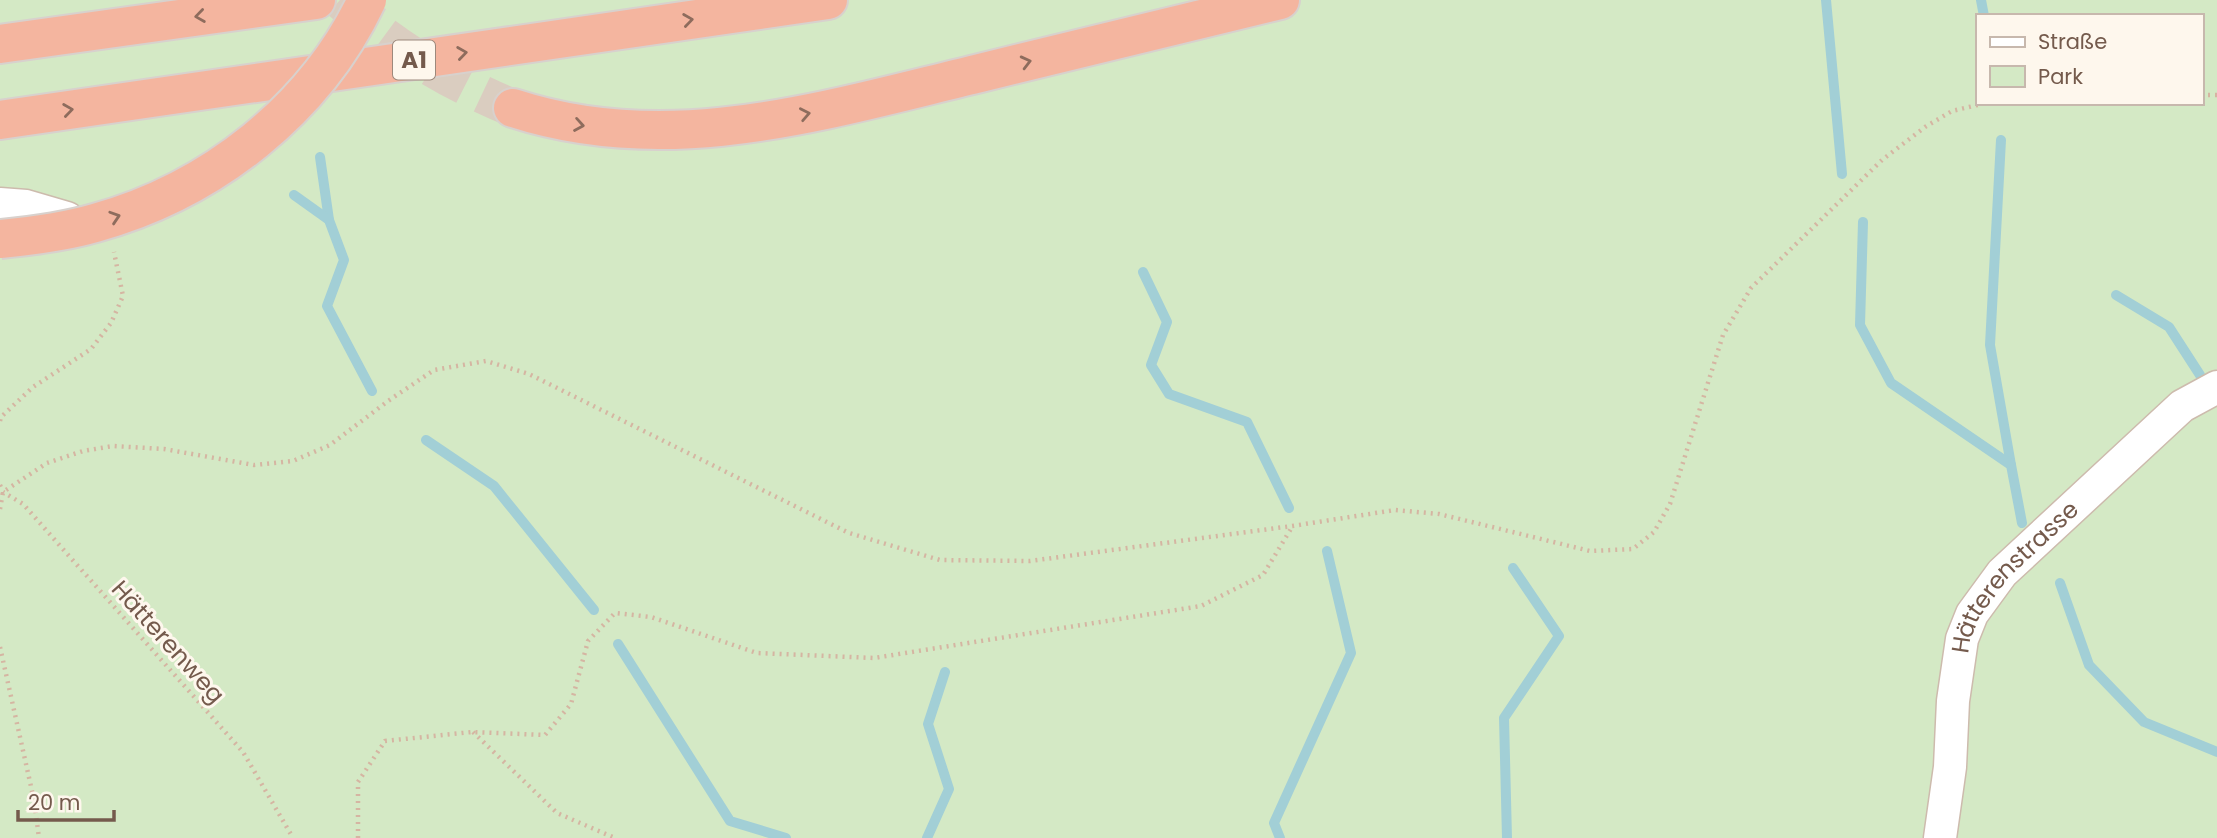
<svg xmlns="http://www.w3.org/2000/svg" width="2217" height="838" font-family="Poppins,sans-serif">
<style>
.green{fill:#d4e9c5;fill-rule:evenodd}
.lines{fill:none;stroke-linecap:round;stroke-linejoin:round}
.stream{stroke:#a2cfd6;stroke-width:10}
.highway-tunnel{stroke:#dacdc0;stroke-width:38;stroke-dasharray:38 19;stroke-linecap:butt}
.minor-casing{stroke:#cdbbad;stroke-width:35}
.highway-casing{stroke:#d8d1cd;stroke-width:42}
.path{stroke:#d5b5a2;stroke-width:4.5;stroke-dasharray:2 5;stroke-linecap:butt}
.minor{stroke:#fff;stroke-width:32}
.highway{stroke:#f4b59f;stroke-width:38}
.highway-bridge-casing{stroke:#d8d1cd;stroke-width:42;stroke-linecap:butt}
.highway-bridge{stroke:#f4b59f;stroke-width:38}
.oneway{stroke:#8e6c5d}
.labels{text-anchor:middle;stroke-width:6;stroke-linejoin:round;paint-order:stroke}
.shield{fill:#fef7ed;stroke:#9d897c;stroke-width:2}
.shield-label{font-size:23px;font-weight:bold;fill:#745a4c}
.street-label{font-size:24px;fill:#745a4c;stroke:#fef7ed}
</style>
<rect width="100%" height="100%" fill="#fcf3e6"/>
<path class="green" d="M0,0H2217V838H0ZM1977,16H2201V103H1977Z"/>
<g class="lines">
<g class="stream">
<path d="M1826,0L1842,174"/>
<path d="M1981,0L1984,16"/>
<path d="M2001,140L1990,345L2011,465"/>
<path d="M320,157L329,220"/>
<path d="M294,195L329,220L344,260L327,306L372,391"/>
<path d="M1863,222L1860,325L1891,383L2011,465L2022,523"/>
<path d="M1143,272L1167,322L1151,365L1169,394L1247,422L1289,508"/>
<path d="M2116,295L2169,327L2200,375"/>
<path d="M426,440L494,486L594,610"/>
<path d="M2060,583L2089,665L2144,722L2217,752"/>
<path d="M618,644L730,821L786,838"/>
<path d="M927,838L949,789L928,724L945,672"/>
<path d="M1280,838L1274,823L1351,653L1327,551"/>
<path d="M1507,838L1504,718L1559,636L1513,568"/>
</g>
<path class="highway-tunnel" d="M340,0C392,47 448,81 513,108"/>
<g class="minor-casing">
<g id="minor">
<path d="M0,204L26,206L67,218"/>
<path id="s1" d="M1940,838L1950,767L1953,701L1962,639L1972,614L2002,573L2182,406L2217,387"/>
</g>
</g>
<g class="highway-casing">
<g id="highway">
<path d="M0,44L316,0"/>
<path d="M513,108C669,159 822,111 976,74C1077,49 1178,25 1280,0"/>
<path d="M0,120L828,0"/>
</g>
</g>
<g class="path">
<path d="M2201,95H2217"/>
<path d="M0,421L1,417L33,387L91,349L111,323L123,296L114,252"/>
<path d="M0,485L3,492L23,504L243,752L293,838"/>
<path d="M0,509L3,492L47,463L83,451L113,446L164,449L254,465L293,461L330,445L388,401L434,370L486,361L529,374L849,533L940,560L1030,561L1292,526L1395,510L1439,514L1590,551L1633,549L1654,532L1670,504L1723,335L1751,288L1882,160L1925,127L1952,111L1986,103"/>
<path d="M0,647L34,800L39,838"/>
<path d="M473,732L557,813L615,838"/>
<path d="M358,838V782L385,741L472,732L545,735L571,704L588,641L615,613L651,617L757,653L874,658L1201,606L1263,575L1292,527"/>
</g>
<use href="#minor" class="minor"/>
<use href="#highway" class="highway"/>
<g class="highway-bridge-casing">
<path id="highway-bridge" d="M0,239C32,236 64,232 95,223C211,191 315,110 367,0"/>
</g>
<use href="#highway-bridge" class="highway-bridge"/>
</g>
<defs><path id="oneway-chevron" d="M-2-3.5L2.5 0L-2 3.5" fill="none" stroke-width="1.6" stroke-linecap="round" stroke-linejoin="round" transform="scale(1.75)"/></defs>
<g class="oneway">
<use href="#oneway-chevron" transform="translate(200 16) rotate(172)"/>
<use href="#oneway-chevron" transform="translate(688 20) rotate(-8)"/>
<use href="#oneway-chevron" transform="translate(462 53) rotate(-8)"/>
<use href="#oneway-chevron" transform="translate(1026 62) rotate(-14)"/>
<use href="#oneway-chevron" transform="translate(68 110) rotate(-8)"/>
<use href="#oneway-chevron" transform="translate(805 114) rotate(-11)"/>
<use href="#oneway-chevron" transform="translate(579 125) rotate(10)"/>
<use href="#oneway-chevron" transform="translate(115 217) rotate(-18)"/>
</g>
<g class="labels">
<rect class="shield" x="393" y="40.5" width="42" height="39" rx="5"/>
<g class="shield-label">
<text x="414" y="68">A1</text>
</g>
<g class="street-label">
<text dy="8" stroke="none"><textPath href="#s1" startOffset="282">Hätterenstrasse</textPath></text>
<text transform="translate(168 642) rotate(48)" y="8">Hätterenweg</text>
</g>
</g>
<rect x="1976" y="14" width="228" height="91" fill="#fef7ed" stroke="#c7b8ad" stroke-width="2"/>
<rect x="1990" y="37" width="35" height="10" fill="#ffffff" stroke="#c7b8ad" stroke-width="2"/>
<text x="2038" y="49" font-size="21" fill="#745a4c">Straße</text>
<rect x="1990" y="66" width="35" height="21" fill="#d4e9c5" stroke="#c7b8ad" stroke-width="2"/>
<text x="2038" y="84" font-size="21" fill="#745a4c">Park</text>
<path d="M18 810v10h96v-10" fill="none" stroke="#745a4c" stroke-width="3.5"/>
<text x="28" y="810" font-size="21" fill="#745a4c" stroke="#fef7ed" stroke-width="5" paint-order="stroke">20 m</text>
</svg>
